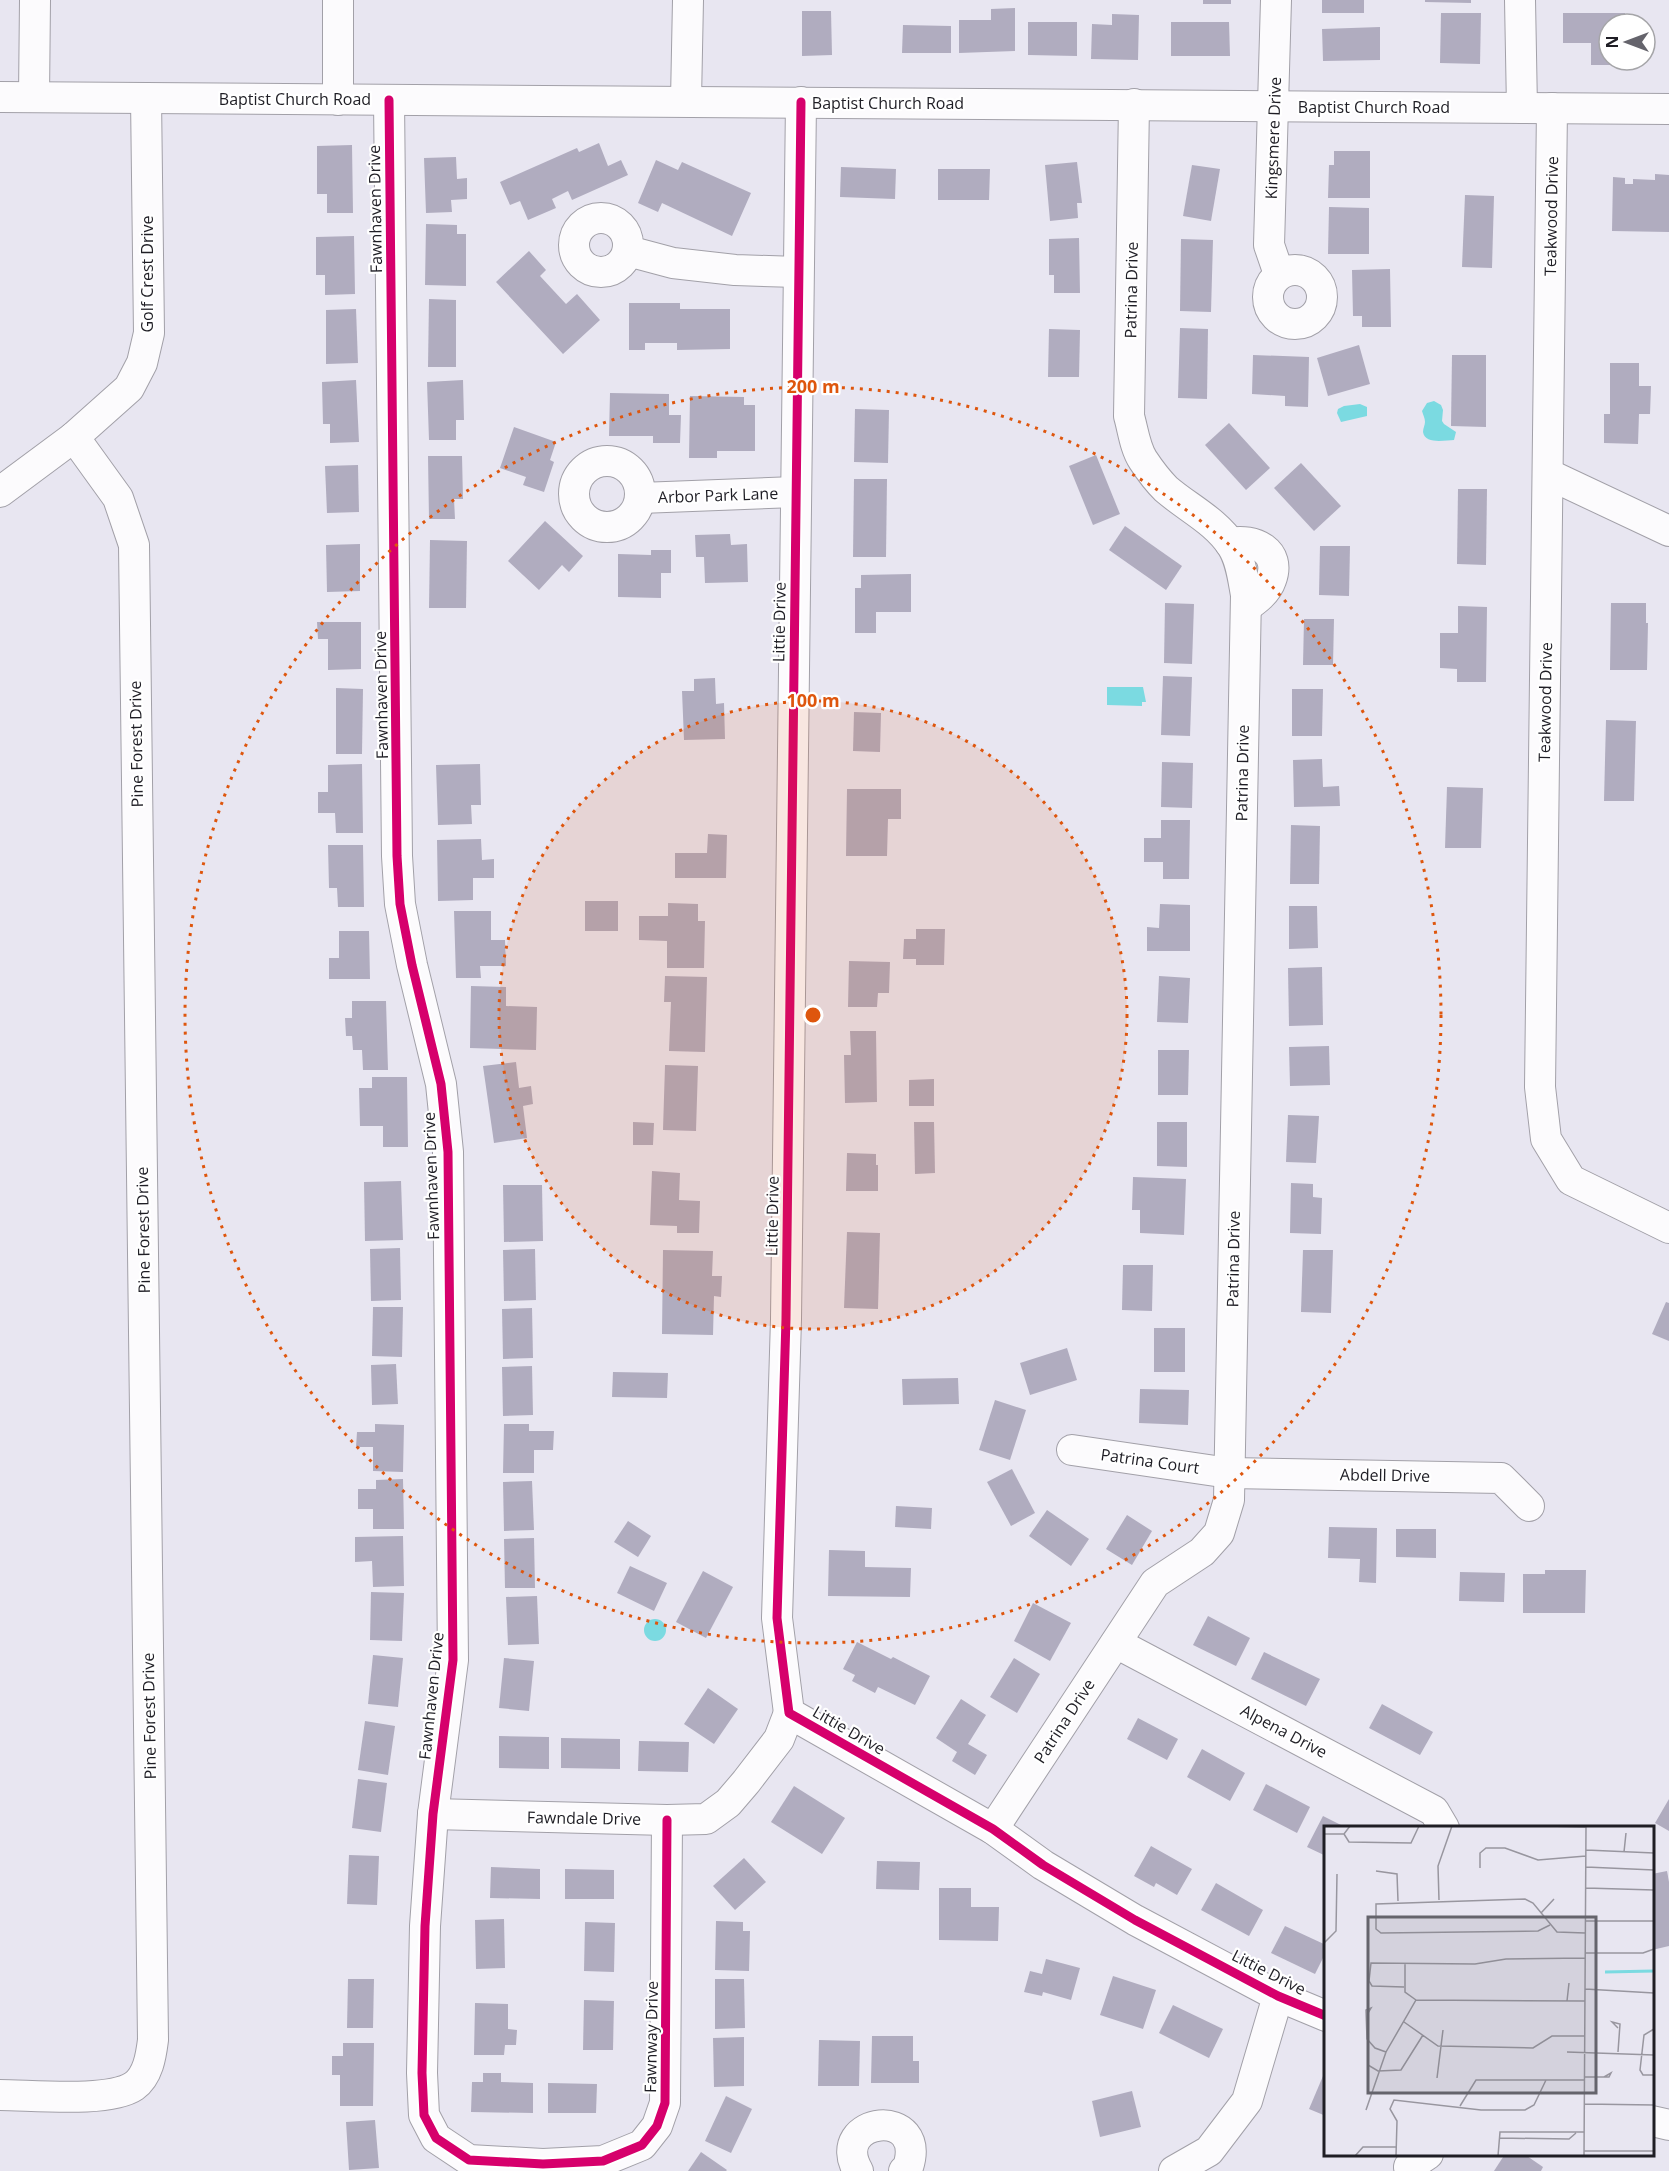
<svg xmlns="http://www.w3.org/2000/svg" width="1669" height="2171" font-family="'Open Sans',sans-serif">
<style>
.water{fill:#7bdae1}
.building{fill:#b0acbf}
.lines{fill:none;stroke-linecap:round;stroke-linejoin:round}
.minor-casing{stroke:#a2a0a8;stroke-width:32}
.minor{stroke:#fcfbfd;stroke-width:30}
.cycleway-casing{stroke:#fff;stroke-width:13}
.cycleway{stroke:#d6006c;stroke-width:9}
.ring{fill:none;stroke:#de560d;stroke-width:3;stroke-dasharray:3 6}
.labels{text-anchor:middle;stroke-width:4.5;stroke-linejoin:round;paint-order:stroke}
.street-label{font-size:16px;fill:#1f1e25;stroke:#fff}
.inset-river{fill:none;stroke:#7bdae1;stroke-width:3}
.inset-road{fill:none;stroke:#98969f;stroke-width:1.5}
.view{fill:#65646c;fill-opacity:0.15;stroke:#65646c;stroke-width:3}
.inset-edge{fill:none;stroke:#1f1e25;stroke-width:3}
.centre{fill:#de560d;stroke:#fff;stroke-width:3}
.ring-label{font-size:18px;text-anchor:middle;font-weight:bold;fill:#de560d;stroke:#fff;stroke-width:4.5;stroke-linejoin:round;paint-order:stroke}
</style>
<rect width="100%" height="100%" fill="#e8e6f1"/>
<g class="water">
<path d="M1434,401L1441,405L1443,410L1442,421L1444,424L1456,432L1454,440C1446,440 1425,445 1423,432C1423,428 1425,425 1425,422C1425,418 1423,415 1422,411L1427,403Z"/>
<path d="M1360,404L1367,407V416L1341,422L1337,413L1338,409L1344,406Z"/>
<path d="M1107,687H1143L1146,702H1142V706L1107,705Z"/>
<circle cx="655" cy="1630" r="11"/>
</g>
<g class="building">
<rect x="1203" y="0" width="28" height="4"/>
<rect x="1322" y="0" width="42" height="13"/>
<path d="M1425,0H1471V3L1425,2Z"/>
<path d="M1015,8V51L959,53V20H991V9Z"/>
<path d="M802,11H831L832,55L802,56Z"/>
<path d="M1441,13H1481L1480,64L1440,63Z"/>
<path d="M1563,13H1625V24H1609V60H1624V65H1591V43H1563Z"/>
<path d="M1112,14L1139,15L1138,60L1091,59L1092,24L1112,25Z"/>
<path d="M1028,22H1077V56L1028,55Z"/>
<path d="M1171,22H1229L1230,56H1171Z"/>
<path d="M903,25L951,26V53H902Z"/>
<path d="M1380,27V60L1323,61L1322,29Z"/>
<path d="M599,143L608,166L621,160L628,175L572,200L568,191L552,199L556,208L528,220L520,201L510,205L500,182L577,148L579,152Z"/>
<path d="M352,145L353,213H327V194H317V146Z"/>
<path d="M1334,151H1370V198H1328L1329,165H1334Z"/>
<path d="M456,157L457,179L467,178V199L451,200L452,212L426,213L424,158Z"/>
<path d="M656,160L678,170L682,162L751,193L732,236L662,203L658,212L638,203Z"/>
<path d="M1077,162L1082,203H1077L1078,218L1050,221L1045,165Z"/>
<path d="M1192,165L1220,169L1211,221L1183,216Z"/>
<path d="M841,167L896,169L895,199L840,197Z"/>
<path d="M938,169H990L989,200H938Z"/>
<path d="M1655,174L1669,175V232L1612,231L1613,177L1625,178V184H1633V179L1655,180Z"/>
<path d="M1465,195L1494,196L1492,268L1462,267Z"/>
<path d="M1329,207L1369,208V254H1328Z"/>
<path d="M426,224L457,225V234H466V286L425,285Z"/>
<path d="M354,236L355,294L325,295V275H316V237Z"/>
<path d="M1079,238L1080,293H1054V275H1049V239Z"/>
<path d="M1181,239L1213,240L1211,312L1180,311Z"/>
<path d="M529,251L546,270L540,276L566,304L577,294L600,320L563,354L496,282Z"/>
<path d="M1390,269L1391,327H1362V316H1353L1352,270Z"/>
<path d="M429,299L456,300V367H428Z"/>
<path d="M629,303H680V309H730V349L677,350V343H645V350H629Z"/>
<path d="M356,309L358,363L326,364V310Z"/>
<path d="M1180,328L1208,329L1207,399L1178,398Z"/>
<path d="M1049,329L1080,330L1079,377H1048Z"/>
<path d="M1359,345L1370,384L1328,396L1317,358Z"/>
<path d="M1253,355L1309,357L1308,407L1285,406V396L1252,394Z"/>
<path d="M1452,355H1486V427L1451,426Z"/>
<path d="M1610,363H1639V386H1651L1650,414H1639L1638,444L1604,443V414H1610Z"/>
<path d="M356,380L359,442L330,443V424H323L322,382Z"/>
<path d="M463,380L464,420H456V440H429L427,382Z"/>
<path d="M610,393L669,394V415H681L680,443H653V436H609Z"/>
<path d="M690,396L744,397V405H755V451H717V458H689Z"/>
<path d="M855,409L889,410L888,463L854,462Z"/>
<path d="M1229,423L1270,468L1246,490L1205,445Z"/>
<path d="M514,427L556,442L550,460L554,462L544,492L523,485L526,477L500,468Z"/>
<path d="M1096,455L1120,514L1093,525L1069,466Z"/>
<path d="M428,456H462L463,499H454L455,519H429Z"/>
<path d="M1301,463L1341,506L1314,531L1274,488Z"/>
<path d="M358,465L359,512L327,513L325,466Z"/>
<path d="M854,479H887L886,557H853Z"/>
<path d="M1458,489H1487L1486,565L1457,564Z"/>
<path d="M545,521L583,556L569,572L562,565L539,590L508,561Z"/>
<path d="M1125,526L1182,566L1166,590L1109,550Z"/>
<path d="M730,534L731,545L747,544L748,582L705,583L704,557H696L695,535Z"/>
<path d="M430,540L467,541L466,608H429Z"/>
<path d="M360,544V591L327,592L326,545Z"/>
<path d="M1320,546H1350L1349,596L1319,595Z"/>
<path d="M651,550H671V573H661V598L618,597V554L651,555Z"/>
<path d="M911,574V612H876V633H855V588H861V575Z"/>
<path d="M1165,603L1194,604L1192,664L1164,663Z"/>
<path d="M1611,603H1646V623H1648L1647,670H1610Z"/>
<path d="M1458,606L1487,607L1486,682H1457V669L1440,668V633H1458Z"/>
<path d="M1304,619H1334L1333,665H1303Z"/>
<path d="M317,622H361V669L328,670V639H318Z"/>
<path d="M1163,676L1192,677L1190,736L1161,735Z"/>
<path d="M715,678L716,704L724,703L725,739L684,740L682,691H694V679Z"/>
<path d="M336,688L363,689L362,754H336Z"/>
<path d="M1292,689H1323L1322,736H1292Z"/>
<path d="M854,712L881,713L880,752L853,751Z"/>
<path d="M1606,720L1636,721L1634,801H1604Z"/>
<path d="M1322,759L1323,787L1339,786L1340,806L1294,807L1293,760Z"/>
<path d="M1162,762L1193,763L1192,808L1161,807Z"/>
<path d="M362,764L363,833H336L335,813H318V792H328V765Z"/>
<path d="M480,764L481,805H471L472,824L438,825L436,765Z"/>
<path d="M1447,787L1483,788L1481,848H1445Z"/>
<path d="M847,789H901V819H888L887,856H846Z"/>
<path d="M1161,820H1190L1189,879H1163V862H1144V838H1161Z"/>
<path d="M1291,825L1320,826L1319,884H1290Z"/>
<path d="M708,834L727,835L726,878H675V853H707Z"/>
<path d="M481,839L482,860L494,859V878H473V900L438,901L437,840Z"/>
<path d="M328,845H363L364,907H338L337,888H329Z"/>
<rect x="585" y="901" width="33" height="30"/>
<path d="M668,903L698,904V921H705L704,968H667V941L639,940V916H668Z"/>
<path d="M1160,904L1190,905V951H1147V927L1159,928Z"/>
<path d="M1289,906H1317L1318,948L1289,949Z"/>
<path d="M454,911H491V940H505L506,966H480L481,978H456Z"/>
<path d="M916,929H945L944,965H916V959H903L904,939H916Z"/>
<path d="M339,931H369L370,979H329V958H339Z"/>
<path d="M849,961L890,962L889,993H878L877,1007H848Z"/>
<path d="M1322,967L1323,1025L1289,1026L1288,968Z"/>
<path d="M665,976L707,977L705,1052L669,1051L671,1002H664Z"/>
<path d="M1159,976L1190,978L1188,1023L1157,1022Z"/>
<path d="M471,986L506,987V1006L537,1007L536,1050L470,1048Z"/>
<path d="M352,1001H386L388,1070H363L362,1050H353L352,1036H346L345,1018H352Z"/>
<path d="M850,1031H876L877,1102L845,1103L844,1055H851Z"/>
<path d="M1329,1046L1330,1085L1290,1086L1289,1047Z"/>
<path d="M1158,1050H1189L1188,1095H1158Z"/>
<path d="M516,1062L519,1088L531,1086L533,1104L523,1106L527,1138L494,1143L483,1066Z"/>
<path d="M665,1065L698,1066L696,1131L663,1130Z"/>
<path d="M372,1077H407L408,1147H383V1126H360L359,1088H372Z"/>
<path d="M934,1079V1106H909V1080Z"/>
<path d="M1288,1115L1319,1116L1316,1163L1286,1162Z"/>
<path d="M633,1122L654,1123L653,1145H633Z"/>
<path d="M914,1122H934L935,1173L915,1174Z"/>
<path d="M1157,1122H1187V1167L1157,1166Z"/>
<path d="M847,1153L876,1154V1165H878V1191H846Z"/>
<path d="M652,1171L680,1173L679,1200L700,1201L699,1233H677V1226L650,1225Z"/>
<path d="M1133,1177L1186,1179L1184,1235L1140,1233V1210H1132Z"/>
<path d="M401,1181L403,1240L365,1241L364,1182Z"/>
<path d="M1291,1183L1313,1184V1197L1322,1198L1321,1234L1290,1233Z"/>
<path d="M503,1185H542L543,1241L504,1242Z"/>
<path d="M847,1232L880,1233L878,1309L844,1308Z"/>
<path d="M400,1248L401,1300L371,1301L370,1249Z"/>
<path d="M535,1249L536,1300L504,1301L503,1250Z"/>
<path d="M663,1250L713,1251L712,1276H722L721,1297L714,1296L713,1335L662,1334Z"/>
<path d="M1303,1250H1333L1331,1313L1301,1312Z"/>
<path d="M1123,1265H1153L1152,1311L1122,1310Z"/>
<path d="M1666,1302L1669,1303V1341L1652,1334Z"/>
<path d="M373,1307H403L402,1357L372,1356Z"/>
<path d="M532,1308L533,1358L503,1359L502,1309Z"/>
<rect x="1154" y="1328" width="31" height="44"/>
<path d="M1067,1348L1077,1380L1030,1395L1020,1363Z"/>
<path d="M396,1364L398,1404L372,1405L371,1365Z"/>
<path d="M532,1366L533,1415L503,1416L502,1367Z"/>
<path d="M613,1372L668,1373L667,1398L612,1397Z"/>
<path d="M958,1378L959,1404L903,1405L902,1379Z"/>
<path d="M1140,1389L1189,1390L1188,1425L1139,1423Z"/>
<path d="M995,1400L1026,1410L1010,1460L979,1450Z"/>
<path d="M375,1424L404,1425L403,1472L373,1471V1447H356L357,1432H375Z"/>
<path d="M504,1424H529V1431H554L553,1450H534V1473H503Z"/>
<path d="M1012,1469L1035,1513L1011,1526L987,1482Z"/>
<path d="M403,1479L404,1529H373V1509H358V1489H376V1480Z"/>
<path d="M532,1481L534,1530L504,1531L503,1482Z"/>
<path d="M896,1506L932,1508L931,1529L895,1527Z"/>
<path d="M1047,1510L1089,1539L1071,1566L1029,1536Z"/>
<path d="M1127,1515L1152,1531L1132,1565L1106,1549Z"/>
<path d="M628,1521L651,1536L638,1557L614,1542Z"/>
<path d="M1329,1527L1377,1528L1376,1583L1359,1582L1360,1559L1328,1558Z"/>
<path d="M1396,1529H1436V1558L1396,1557Z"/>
<path d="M403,1536L404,1586L373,1587L372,1561L355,1562V1537Z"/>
<path d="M534,1538L535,1588H505L504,1539Z"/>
<path d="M829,1550L865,1551V1567L911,1568L910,1597L828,1596Z"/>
<path d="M630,1566L667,1583L654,1611L617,1593Z"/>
<path d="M1545,1570H1586L1585,1613H1523V1574H1545Z"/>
<path d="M703,1571L733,1587L706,1638L676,1622Z"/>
<path d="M1460,1572L1505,1573L1504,1602L1459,1601Z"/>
<path d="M371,1592L404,1593L402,1641L370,1640Z"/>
<path d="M537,1596L539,1644L508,1645L506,1597Z"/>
<path d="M1033,1603L1071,1623L1050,1661L1014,1641Z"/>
<path d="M1208,1616L1250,1638L1236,1666L1193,1645Z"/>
<path d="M857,1642L891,1659L893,1657L930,1676L915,1705L878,1687L875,1693L852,1681L855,1675L843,1669Z"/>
<path d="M1264,1652L1320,1679L1306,1706L1251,1679Z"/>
<path d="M373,1655L403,1658L398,1707L368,1704Z"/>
<path d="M504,1658L534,1661L529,1711L499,1708Z"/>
<path d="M1014,1658L1040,1674L1017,1713L990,1697Z"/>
<path d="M708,1688L738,1709L714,1744L684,1724Z"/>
<path d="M961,1699L986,1715L968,1744L987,1755L975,1775L952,1761L957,1752L936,1738Z"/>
<path d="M1382,1704L1433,1732L1420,1755L1369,1728Z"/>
<path d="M1138,1718L1178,1739L1167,1760L1127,1739Z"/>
<path d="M365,1721L395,1726L388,1775L358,1770Z"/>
<path d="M499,1736L549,1737V1769L499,1768Z"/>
<path d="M561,1738L620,1739V1769L561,1768Z"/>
<path d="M639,1741L689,1742L688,1772L638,1771Z"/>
<path d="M1202,1749L1245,1773L1230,1801L1187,1777Z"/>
<path d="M358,1779L387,1783L381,1832L352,1828Z"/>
<path d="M1266,1784L1310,1807L1297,1833L1253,1810Z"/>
<path d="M794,1786L845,1818L822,1854L771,1822Z"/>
<path d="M1669,1799V1831L1655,1823Z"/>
<path d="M1323,1816L1347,1828H1326V1856L1307,1847Z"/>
<path d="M1151,1846L1192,1869L1177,1895L1156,1883L1154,1887L1134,1876Z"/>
<path d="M349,1855L379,1856L377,1905L347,1904Z"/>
<path d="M744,1858L766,1882L735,1910L713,1886Z"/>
<path d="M877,1861L920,1862L919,1890L876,1889Z"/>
<path d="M491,1867L540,1869V1899L490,1898Z"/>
<path d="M565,1869L614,1870V1899H565Z"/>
<path d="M1667,1871L1669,1882V1946L1652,1950V1874Z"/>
<path d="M1216,1883L1263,1910L1249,1936L1201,1910Z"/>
<path d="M939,1888H971V1907H999L998,1941L939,1940Z"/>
<path d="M504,1919L505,1968L476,1969L475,1920Z"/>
<path d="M716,1921L743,1922V1931H750L749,1971L715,1970Z"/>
<path d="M585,1922L615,1923L614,1972L584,1971Z"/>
<path d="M1285,1926L1326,1945V1952L1315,1974L1271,1953Z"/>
<path d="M1046,1959L1080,1968L1071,2000L1043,1992L1042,1996L1024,1992L1030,1971L1042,1974Z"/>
<path d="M1113,1976L1156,1990L1143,2029L1100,2015Z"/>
<path d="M348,1979H374L373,2028H347Z"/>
<path d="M715,1979H744L745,2028L715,2029Z"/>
<path d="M584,2000L614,2001L613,2050H583Z"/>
<path d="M475,2003L508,2004V2029L517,2030L516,2045H505L504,2055H474Z"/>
<path d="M1173,2005L1223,2029L1209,2058L1159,2033Z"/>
<path d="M872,2036H913V2061H919V2083H871Z"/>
<path d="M744,2037V2086L714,2087L713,2038Z"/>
<path d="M819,2040L860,2041L859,2086H818Z"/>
<path d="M343,2043H374L373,2106H340V2075H332V2056H343Z"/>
<path d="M483,2073H501V2082L533,2083V2113L471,2112L472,2082H483Z"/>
<path d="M1323,2076L1326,2077V2116L1309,2109Z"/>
<path d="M548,2083L597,2084L596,2113H548Z"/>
<path d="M1132,2091L1141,2127L1100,2137L1092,2101Z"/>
<path d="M726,2096L752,2109L731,2153L705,2141Z"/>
<path d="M375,2120L379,2168L349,2170L346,2122Z"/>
<path d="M701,2152L727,2170L726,2171H688Z"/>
<path d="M1505,2154H1524L1543,2167L1541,2171H1494Z"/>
</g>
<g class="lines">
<g class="minor-casing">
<g id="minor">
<path d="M1276,0L1269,245L1279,274"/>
<path d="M1520,0L1522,108"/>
<path d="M0,97L1669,109"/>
<path d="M34,97L35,0"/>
<path d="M338,100V0"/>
<path d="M389,100L397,856L400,904L412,965L441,1084L448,1152L453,1660L433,1814L425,1926L422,2073L424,2115L436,2138L469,2160L543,2164L603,2161L642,2145L657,2126L665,2103L667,1820"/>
<path d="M686,100L688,0"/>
<path d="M801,102L786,1319L777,1618L789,1713L993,1829L1043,1865L1135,1920L1278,1996L1326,2016"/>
<path d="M1552,108L1540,1087L1546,1139L1571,1180L1669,1228"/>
<circle cx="601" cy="245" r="27"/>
<path d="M628,251L673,263L735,270L797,272"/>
<circle cx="1295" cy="297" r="27"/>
<circle cx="607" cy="494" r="33"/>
<path d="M1548,474L1669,531"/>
<path d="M0,492L74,437L129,388L142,363L149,333L146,98"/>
<path d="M640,498L795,492"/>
<path d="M1230,543C1254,538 1282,551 1271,580C1267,592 1256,600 1246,607"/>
<path d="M1072,1450L1229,1473L1501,1478L1529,1506"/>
<path d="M1116,1643L1434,1811L1444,1828"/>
<path d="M433,1814L667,1820L706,1819L728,1803L746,1782L779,1739L789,1713"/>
<path d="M993,1829L1155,1583L1202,1552L1219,1533L1229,1500L1246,595C1243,579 1241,560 1232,546C1216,521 1188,508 1166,489C1158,481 1149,469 1143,460C1135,448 1133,430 1129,416L1134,104"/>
<path d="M0,2095C32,2095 109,2103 134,2086C148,2076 151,2056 153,2040L134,545L118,498L74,437"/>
<path d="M1652,2121L1669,2125"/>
<path d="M1409,2167L1428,2154"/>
<path d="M858,2171C827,2117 931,2104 907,2170L904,2171"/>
<path d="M1174,2171L1209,2151L1247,2101L1278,1996"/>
</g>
</g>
<use href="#minor" class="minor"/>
<g class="cycleway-casing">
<g id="cycleway">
<path d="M389,100L397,856L400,904L412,965L441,1084L448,1152L453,1660L433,1814L425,1926L422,2073L424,2115L436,2138L469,2160L543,2164L603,2161L642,2145L657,2126L665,2103L667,1820"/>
<path d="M801,102L786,1319L777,1618L789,1713L993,1829L1043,1865L1135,1920L1278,1996L1326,2016"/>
</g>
</g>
<use href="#cycleway" class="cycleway"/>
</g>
<circle cx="813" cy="1015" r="314" fill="#de560d" fill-opacity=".12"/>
<g class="ring">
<circle cx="813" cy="1015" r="314"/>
<circle cx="813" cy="1015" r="628"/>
</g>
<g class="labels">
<g class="street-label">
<text x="295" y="105">Baptist Church Road</text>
<text x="888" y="109">Baptist Church Road</text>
<text x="1374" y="113">Baptist Church Road</text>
<text transform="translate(1273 138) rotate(-88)" y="6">Kingsmere Drive</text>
<text transform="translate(375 209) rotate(-91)" y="6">Fawnhaven Drive</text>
<text transform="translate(1551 216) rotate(-89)" y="6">Teakwood Drive</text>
<text transform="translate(147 274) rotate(-90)" y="6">Golf Crest Drive</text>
<text transform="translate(1131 290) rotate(-89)" y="6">Patrina Drive</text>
<text transform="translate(718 495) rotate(-2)" y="6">Arbor Park Lane</text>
<text transform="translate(779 622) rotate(-89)" y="6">Littie Drive</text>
<text transform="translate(381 695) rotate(-91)" y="6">Fawnhaven Drive</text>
<text transform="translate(1545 702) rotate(-89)" y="6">Teakwood Drive</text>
<text transform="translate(136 744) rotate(-91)" y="6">Pine Forest Drive</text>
<text transform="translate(1242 773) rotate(-89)" y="6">Patrina Drive</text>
<text transform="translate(431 1176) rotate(-92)" y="6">Fawnhaven Drive</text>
<text transform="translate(772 1216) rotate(-89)" y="6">Littie Drive</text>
<text transform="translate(143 1230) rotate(-91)" y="6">Pine Forest Drive</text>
<text transform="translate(1233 1259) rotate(-89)" y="6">Patrina Drive</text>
<text transform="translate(1150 1461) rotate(8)" y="6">Patrina Court</text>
<text transform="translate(1385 1475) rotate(1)" y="6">Abdell Drive</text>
<text transform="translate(431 1696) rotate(-84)" y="6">Fawnhaven Drive</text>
<text transform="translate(149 1716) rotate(-91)" y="6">Pine Forest Drive</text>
<text transform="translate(1064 1721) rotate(-57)" y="6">Patrina Drive</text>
<text transform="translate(849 1730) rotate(30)" y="6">Littie Drive</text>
<text transform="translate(1284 1731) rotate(28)" y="6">Alpena Drive</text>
<text transform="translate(584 1818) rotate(1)" y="6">Fawndale Drive</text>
<text transform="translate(1269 1972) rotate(27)" y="6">Littie Drive</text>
<text transform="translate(651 2037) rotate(-89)" y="6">Fawnway Drive</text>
</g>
</g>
<g transform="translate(1324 1826)">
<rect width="330" height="330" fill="#e8e6f1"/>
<path class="inset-river" d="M281,146L330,145"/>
<path class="inset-road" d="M223,0L262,1M0,8H20L26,0M20,8L25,16L87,17L95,0M262,24L330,27M300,26L302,7M262,41L330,44M156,42V27L162,22H181L214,34L262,30M52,45L73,48L74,75M262,62L330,64M115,74L114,40L128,0M217,87L230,73M261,95H330M226,99L214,105L57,107L52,103V78L201,73L209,77L233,106L261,107M0,117L12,105L13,48M261,127H319L330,123M81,137V166L92,174M80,161L48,160L45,155L47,137L151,138L182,133L261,132M261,163L330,167M243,175L245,157M44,187L47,182L42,184L43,213L51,222L62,226M80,196L114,220L209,222L228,210H261M294,202L288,196L296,198L294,226M330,203L320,209L316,244L319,249H330M243,226L330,229M44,239L54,245L77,244L99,209M260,251H285L287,247L280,251M113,252L119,204M260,278L330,279M136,280L152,254H260M42,284L62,226L92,174L261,175M175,312L245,313L252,307M260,325H330M31,330L39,321H72M72,330L73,295L66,283L70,274L157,284H201L210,279L222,254M174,330L176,306H260M260,330L262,0"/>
<path class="view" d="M44,91H272V267H44Z"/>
<rect width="330" height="330" class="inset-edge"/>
</g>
<circle cx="813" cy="1015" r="9" class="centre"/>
<g class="ring-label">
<text x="813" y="393">200 m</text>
<text x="813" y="707">100 m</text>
</g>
<g transform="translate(1627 42) rotate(270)"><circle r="28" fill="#ffffff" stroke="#a5a5a8" stroke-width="1.5"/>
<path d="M0-4.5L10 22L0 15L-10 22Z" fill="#65646c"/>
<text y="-9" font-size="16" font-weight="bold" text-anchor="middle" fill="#1f1e25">N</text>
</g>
</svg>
